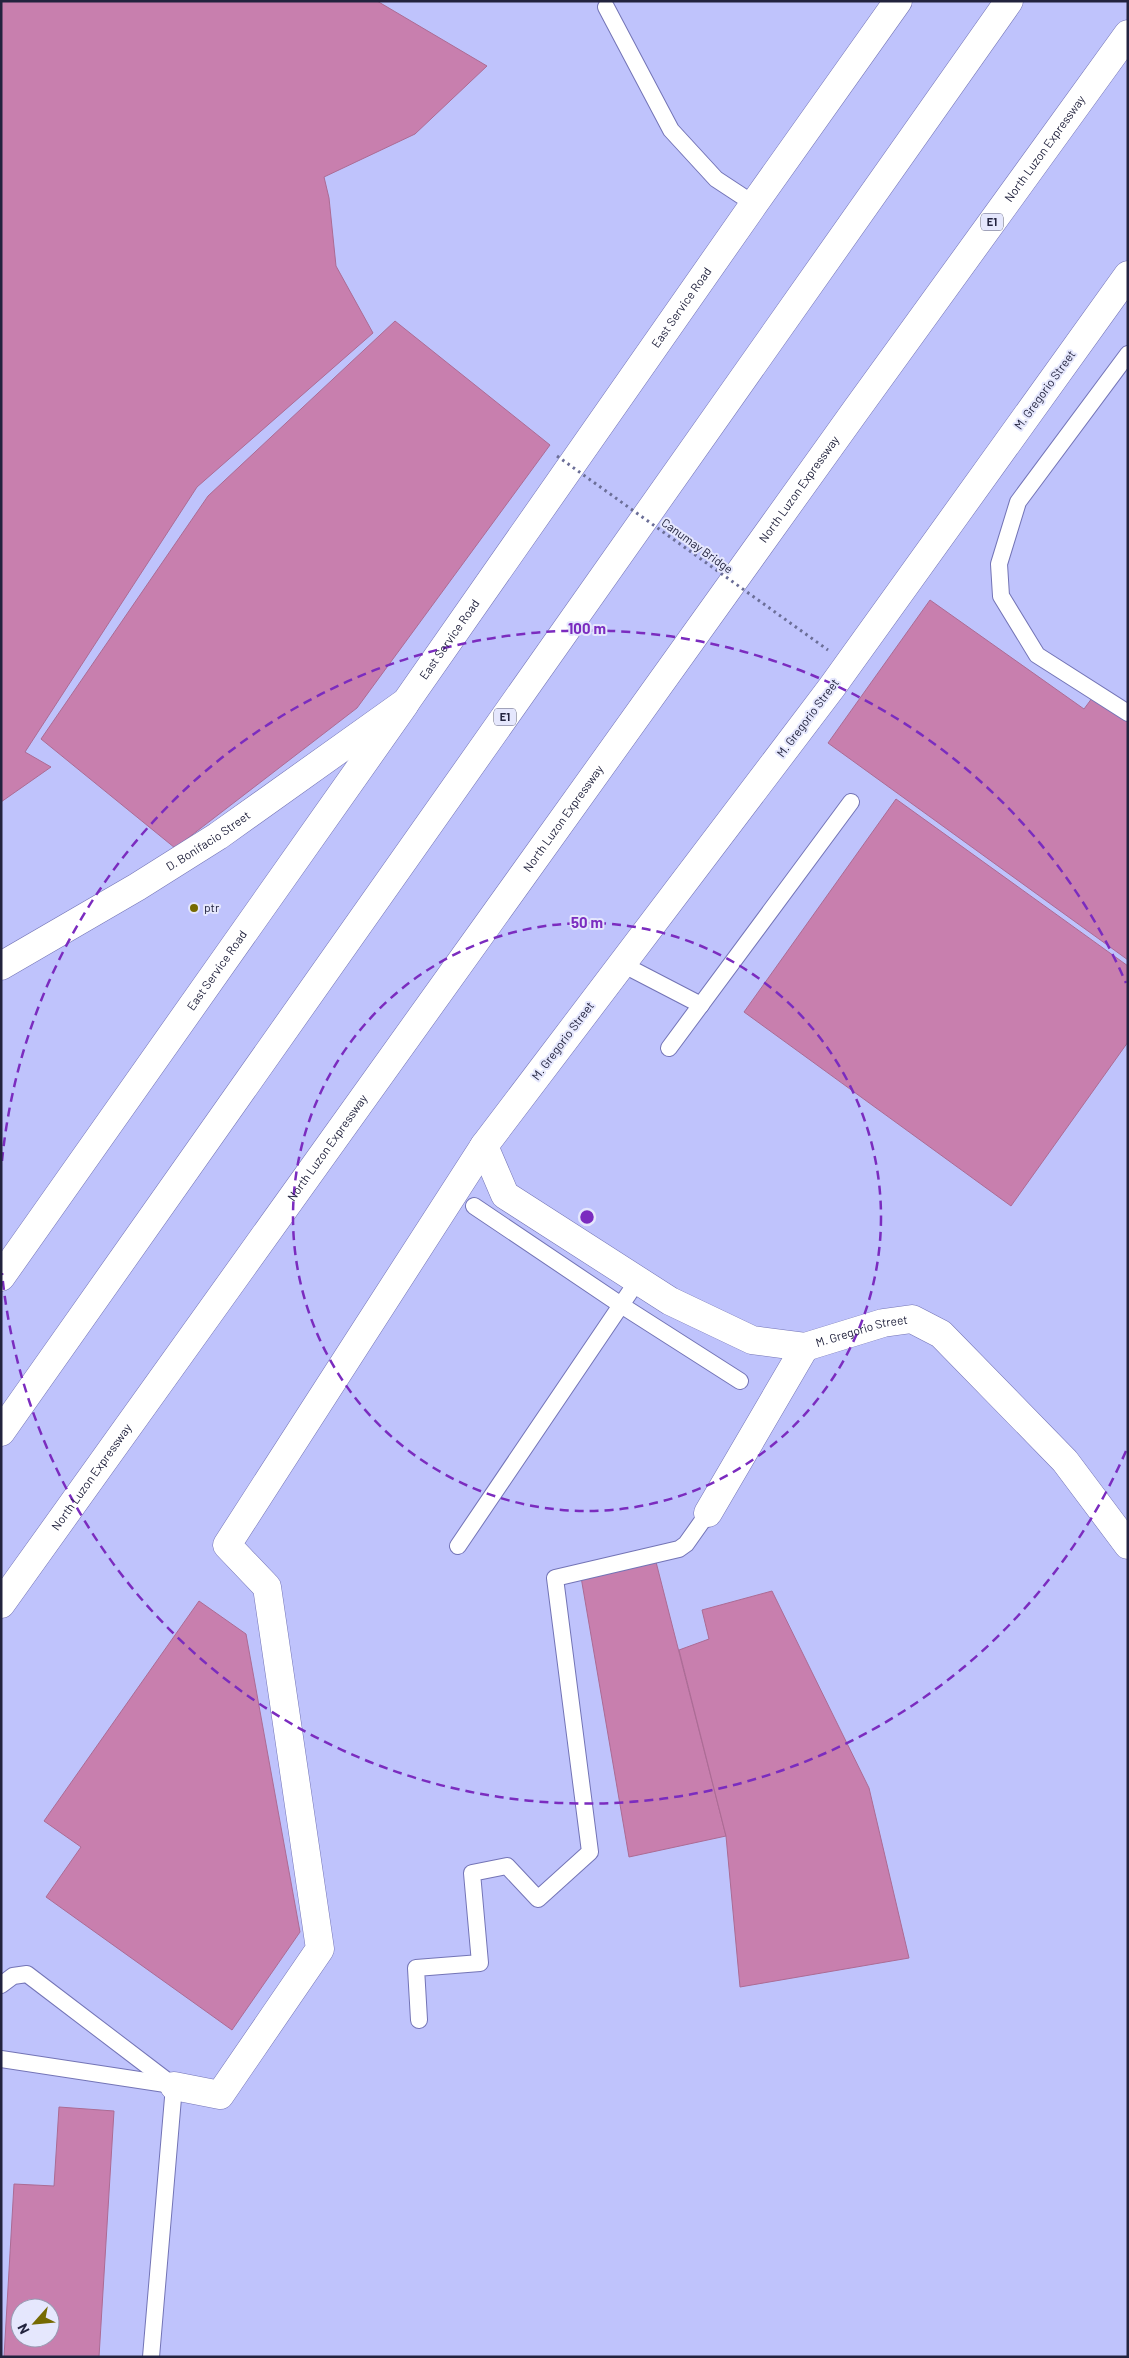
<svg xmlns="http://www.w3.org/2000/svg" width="1129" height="2358" font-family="Barlow,sans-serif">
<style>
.building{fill:#c87fae;stroke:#ac6b94;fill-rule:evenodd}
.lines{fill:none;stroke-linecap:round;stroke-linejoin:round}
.service-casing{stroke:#7374b6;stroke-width:18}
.minor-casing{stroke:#7374b6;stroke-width:29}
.tertiary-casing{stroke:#7374b6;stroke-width:29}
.secondary-casing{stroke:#7374b6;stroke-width:29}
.motorway-casing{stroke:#7374b6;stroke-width:29}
.service{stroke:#fff;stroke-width:16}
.minor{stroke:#fff;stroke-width:28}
.tertiary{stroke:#fff;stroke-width:28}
.secondary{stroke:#fff;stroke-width:28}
.motorway{stroke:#fff;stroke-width:28}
.path-bridge{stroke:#6b6e97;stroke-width:3;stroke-dasharray:2.5 4;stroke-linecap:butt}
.ring{fill:none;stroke:#7b2cbf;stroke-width:2.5;stroke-dasharray:9 6}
.poi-dot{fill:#766a02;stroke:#e5e7fd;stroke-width:2}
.labels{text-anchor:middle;stroke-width:4;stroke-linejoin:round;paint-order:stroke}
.shield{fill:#e5e7fd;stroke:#5c5e77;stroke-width:1}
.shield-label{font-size:11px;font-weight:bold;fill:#22233e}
.street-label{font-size:12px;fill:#22233e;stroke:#e5e7fd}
.poi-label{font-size:12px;fill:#22233e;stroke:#e5e7fd;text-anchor:start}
.centre{fill:#7b2cbf;stroke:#e5e7fd;stroke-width:2.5}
.ring-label{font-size:15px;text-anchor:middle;font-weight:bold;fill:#7b2cbf;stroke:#e5e7fd;stroke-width:4;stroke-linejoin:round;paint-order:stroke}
</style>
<rect width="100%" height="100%" fill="#bfc3fc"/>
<g class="building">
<path d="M1,1H377L487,66L415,134L324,177L329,198L336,266L373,333L197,487L25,752L51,767L1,802Z"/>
<path d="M395,321L550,445L357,708L175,848L41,739L208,496Z"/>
<path d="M930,600L1084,709L1095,694L1128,717V960L828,743Z"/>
<path d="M896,799L1128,966V1042L1011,1206L744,1012Z"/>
<path d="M655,1558L726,1836L629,1857L581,1577Z"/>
<path d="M772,1591L869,1788L909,1958L740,1987L726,1836L679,1650L709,1639L702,1610Z"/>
<path d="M199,1601L246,1634L300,1932L232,2030L46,1897L81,1847L44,1821Z"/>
<path d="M59,2107L114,2111L99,2357H4L14,2184L54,2186ZM20,2308H50V2338H20Z"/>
</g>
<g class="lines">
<g class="service-casing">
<g id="service">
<path d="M606,7L671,130L716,179L754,204"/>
<path d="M1128,354L1018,502L999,564L1001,596L1037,655L1128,713"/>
<path d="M622,964L701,1005"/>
<path d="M669,1048L851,802"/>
<path d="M474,1206L621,1305L740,1381"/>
<path d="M458,1546L638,1280"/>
<path d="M1,1985L13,1976L27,1974L174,2086"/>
<path d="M419,2020L416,1968L480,1963L472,1873L507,1866L538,1899L590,1852L555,1578L679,1549L686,1544L708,1513"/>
<path d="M1,2059L172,2085"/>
<path d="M151,2357L174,2086"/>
</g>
</g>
<g class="minor-casing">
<g id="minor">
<path id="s1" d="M1128,275L832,687L484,1146L505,1195L670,1301L752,1340L805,1347L883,1323L912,1319L941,1334L1065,1461L1128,1545"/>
<path d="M708,1513L805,1347"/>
<path d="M174,2086L220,2095L320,1949L267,1587L227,1545L484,1146"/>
</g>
</g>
<g class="tertiary-casing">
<g id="tertiary">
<path id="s2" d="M1,1277L405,704"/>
</g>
</g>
<g class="secondary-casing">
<g id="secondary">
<path id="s3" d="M1,966L137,887L218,836L406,702L754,204L898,1"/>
</g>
</g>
<g class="motorway-casing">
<g id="motorway">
<path d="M1,1432L1009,1"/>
<path id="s4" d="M1,1604L856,410L1128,34"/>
</g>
</g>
<use href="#service" class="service"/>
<use href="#minor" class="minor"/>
<use href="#tertiary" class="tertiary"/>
<use href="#secondary" class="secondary"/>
<use href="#motorway" class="motorway"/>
<path class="path-bridge" d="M557,456L828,650"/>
</g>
<g class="ring">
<circle cx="587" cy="1217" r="294"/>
<path d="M1126 1451A588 588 0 0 1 2 1273M2 1161A588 588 0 0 1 1126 983"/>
</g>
<circle class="poi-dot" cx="194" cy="908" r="5"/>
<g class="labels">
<g class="shield">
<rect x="981" y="213.5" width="22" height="17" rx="4"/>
<rect x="494" y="708.5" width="22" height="17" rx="4"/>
</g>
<g class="shield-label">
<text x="992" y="226">E1</text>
<text x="505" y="721">E1</text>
</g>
<g class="street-label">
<text dy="4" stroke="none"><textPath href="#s4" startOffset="1791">North Luzon Expressway</textPath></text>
<text dy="4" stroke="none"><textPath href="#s3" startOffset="965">East Service Road</textPath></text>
<text transform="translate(1045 390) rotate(-54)" y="4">M. Gregorio Street</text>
<text dy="4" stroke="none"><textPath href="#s4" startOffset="1371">North Luzon Expressway</textPath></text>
<text transform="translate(697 546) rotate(36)" y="4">Canumay Bridge</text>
<text dy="4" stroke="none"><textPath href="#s3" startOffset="560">East Service Road</textPath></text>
<text transform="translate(808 718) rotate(-53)" y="4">M. Gregorio Street</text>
<text dy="4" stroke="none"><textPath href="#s4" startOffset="966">North Luzon Expressway</textPath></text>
<text dy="4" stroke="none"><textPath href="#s3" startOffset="242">D. Bonifacio Street</textPath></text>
<text dy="4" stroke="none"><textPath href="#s2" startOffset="375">East Service Road</textPath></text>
<text transform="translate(563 1041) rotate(-53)" y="4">M. Gregorio Street</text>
<text dy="4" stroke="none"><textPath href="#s4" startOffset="561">North Luzon Expressway</textPath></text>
<text dy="4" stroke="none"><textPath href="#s1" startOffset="1536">M. Gregorio Street</textPath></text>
<text dy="4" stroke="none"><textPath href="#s4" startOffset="156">North Luzon Expressway</textPath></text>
</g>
<g class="poi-label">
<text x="204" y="912">ptr</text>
</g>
</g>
<circle cx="587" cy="1217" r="8" class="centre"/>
<g class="ring-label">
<text x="587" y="634">100 m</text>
<text x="587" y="928">50 m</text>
</g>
<rect width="1129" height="2358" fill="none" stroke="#22233e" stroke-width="5"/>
<g transform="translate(35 2323) rotate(243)"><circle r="24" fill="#e5e7fd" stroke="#9799b1"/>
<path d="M0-4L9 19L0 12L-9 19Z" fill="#766a02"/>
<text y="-8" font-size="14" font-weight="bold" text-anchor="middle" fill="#22233e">N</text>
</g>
</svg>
